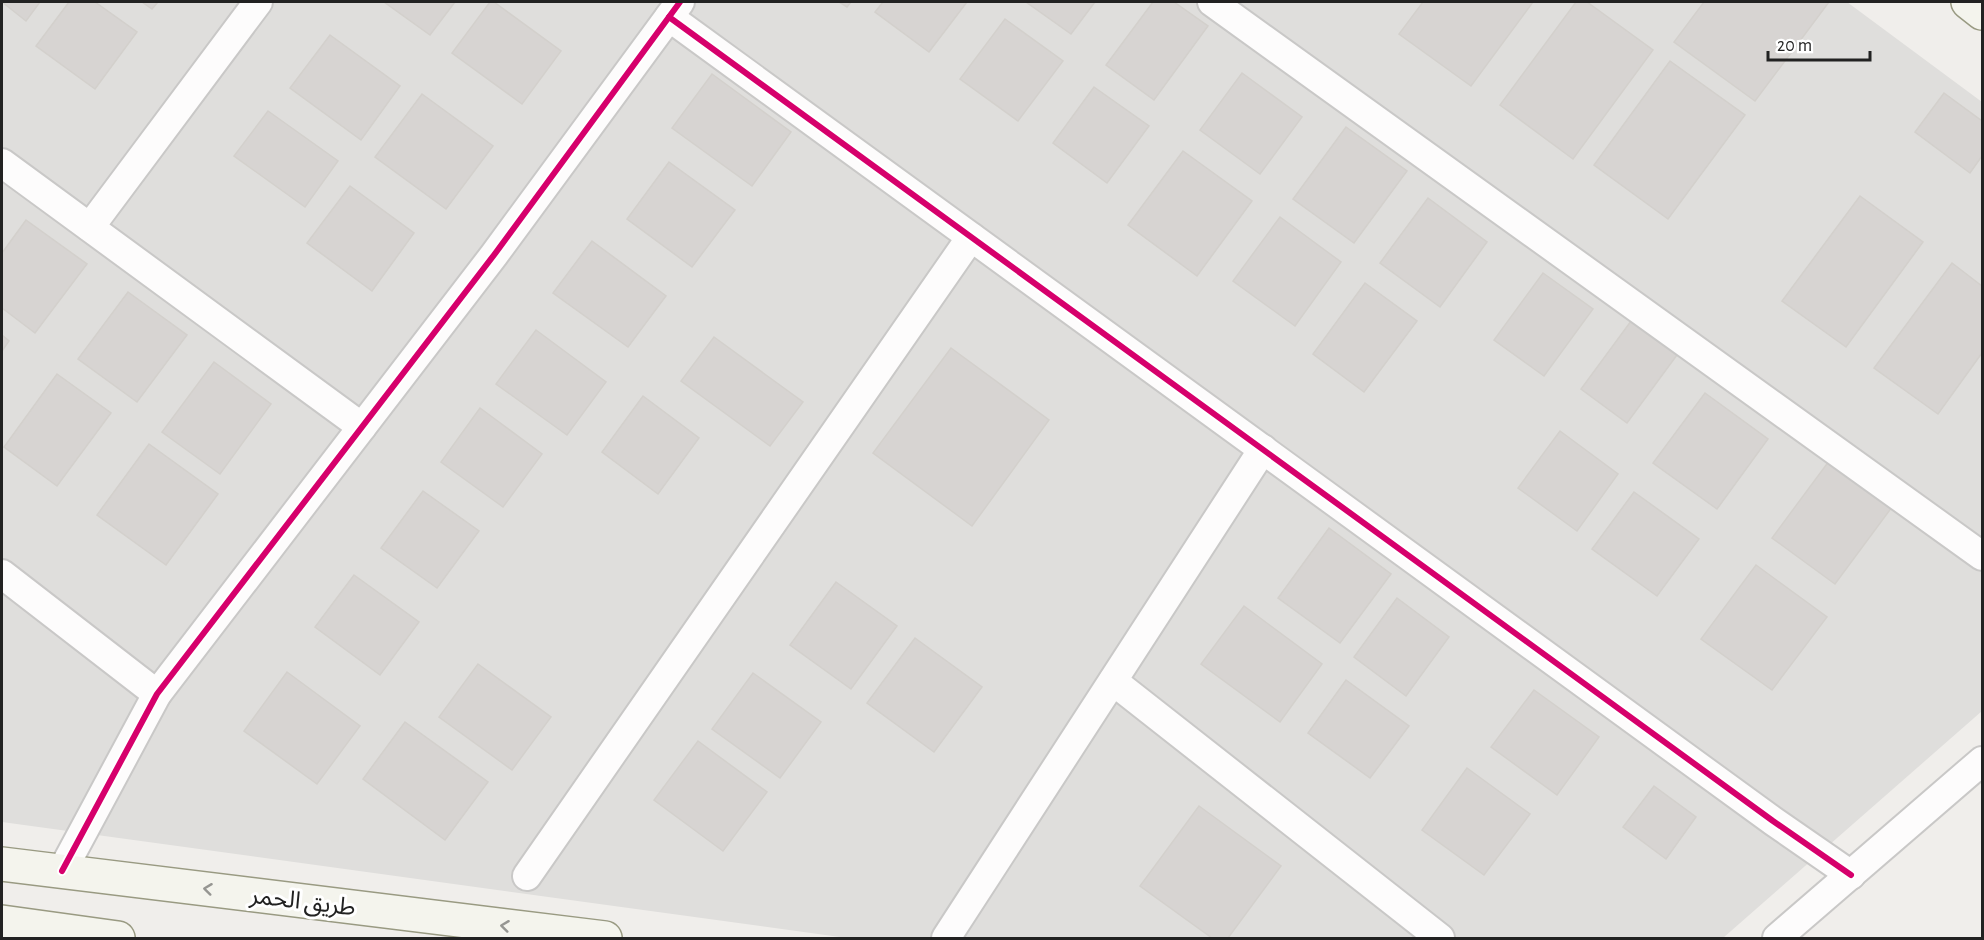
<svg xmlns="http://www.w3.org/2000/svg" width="1984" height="940" font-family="'Alegreya Sans','Noto Sans Arabic',sans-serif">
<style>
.residential{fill:#dfdedc}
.building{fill:#d7d4d2;stroke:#d3d0cc;stroke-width:1.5}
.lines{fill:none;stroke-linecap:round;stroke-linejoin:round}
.street-casing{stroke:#c9c8c7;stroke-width:32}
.secondary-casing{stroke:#999a82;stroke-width:36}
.street{stroke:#fdfcfc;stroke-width:28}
.secondary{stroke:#f4f4ed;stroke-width:33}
.cycleway-casing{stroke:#fff;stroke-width:10}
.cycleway{stroke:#d6006c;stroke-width:6}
.oneway{stroke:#969692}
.labels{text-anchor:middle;stroke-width:6;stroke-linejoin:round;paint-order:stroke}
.street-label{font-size:24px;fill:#222;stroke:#fff}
</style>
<rect width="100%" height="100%" fill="#f0eeeb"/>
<path class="residential" d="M2,2H1847L1982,102V711L1723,938H847L2,822Z"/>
<g class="building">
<path d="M2,2H40L26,21Z"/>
<path d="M69,2H95L137,32L95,89L36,46Z"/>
<path d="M142,2H158L152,9Z"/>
<path d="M384,2H455L430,35Z"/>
<path d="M490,2H494L561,51L522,104L452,53Z"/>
<path d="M839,2H851L847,7Z"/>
<path d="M883,2H967L929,52L875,12Z"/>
<path d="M1026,2H1095L1071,34Z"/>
<path d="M1153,2H1174L1208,26L1154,100L1106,65Z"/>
<path d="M1423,2H1533L1471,86L1399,34Z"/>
<path d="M1576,2H1587L1653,50L1573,159L1500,105Z"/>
<path d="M1704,2H1829L1755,101L1674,42Z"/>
<path d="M1005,19L1063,61L1018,121L960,79Z"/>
<path d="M330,35L400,86L361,140L290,88Z"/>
<path d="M1670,61L1745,115L1668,219L1594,165Z"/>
<path d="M1242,73L1302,117L1260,174L1200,130Z"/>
<path d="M712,74L791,132L752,186L672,128Z"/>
<path d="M1094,87L1149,126L1107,183L1053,143Z"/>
<path d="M1944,93L1982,121V156L1970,173L1915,132Z"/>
<path d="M422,94L493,146L446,209L375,157Z"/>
<path d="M268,111L338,161L305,207L234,156Z"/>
<path d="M1346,127L1407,171L1354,243L1293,199Z"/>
<path d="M1183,151L1252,201L1197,276L1128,225Z"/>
<path d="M669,162L735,210L692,267L627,219Z"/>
<path d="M350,186L414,233L372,291L307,243Z"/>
<path d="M1860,196L1923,242L1846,347L1782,301Z"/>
<path d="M1428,198L1487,242L1440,307L1380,263Z"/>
<path d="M1280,217L1341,262L1295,326L1233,281Z"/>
<path d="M26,220L87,264L35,333L2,308V253Z"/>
<path d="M592,241L666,296L628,347L553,293Z"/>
<path d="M1952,263L1982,286V353L1938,414L1874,368Z"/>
<path d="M1543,273L1593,309L1544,376L1494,340Z"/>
<path d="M1365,283L1417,321L1364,392L1313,354Z"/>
<path d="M128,292L187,335L137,402L78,359Z"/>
<path d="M1634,317L1680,351L1627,423L1581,389Z"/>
<path d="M536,330L606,382L567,435L496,384Z"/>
<path d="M2,335L9,341L2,351Z"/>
<path d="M714,337L803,402L770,446L681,381Z"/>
<path d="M951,348L1049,420L972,526L873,453Z"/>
<path d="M214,362L271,404L220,474L162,432Z"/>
<path d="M57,374L111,413L57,486L4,447Z"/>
<path d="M1705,393L1768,439L1717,509L1653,463Z"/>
<path d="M643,396L699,438L658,494L602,452Z"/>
<path d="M480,408L542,454L503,507L441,462Z"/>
<path d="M1560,431L1618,474L1577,531L1518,488Z"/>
<path d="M149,444L218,494L166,565L97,515Z"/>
<path d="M1832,457L1895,503L1835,584L1772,538Z"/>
<path d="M423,491L479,531L437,588L381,548Z"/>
<path d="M1634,492L1699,539L1657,596L1592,549Z"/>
<path d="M1329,528L1391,574L1340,643L1278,598Z"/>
<path d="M1756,565L1827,617L1772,690L1701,639Z"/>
<path d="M354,575L419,622L380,675L315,627Z"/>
<path d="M836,582L897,626L851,689L790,645Z"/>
<path d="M1397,598L1449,637L1406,696L1354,657Z"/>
<path d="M1244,606L1322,664L1280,722L1201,664Z"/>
<path d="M915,638L982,687L934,752L867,703Z"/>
<path d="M478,664L551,717L512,770L439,717Z"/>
<path d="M287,672L360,726L317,784L244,731Z"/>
<path d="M753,673L821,722L780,778L712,729Z"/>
<path d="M1346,680L1409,726L1370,778L1308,733Z"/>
<path d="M1534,690L1599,737L1557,795L1491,747Z"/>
<path d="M405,722L488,782L445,840L363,779Z"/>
<path d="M698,741L767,792L723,851L654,800Z"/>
<path d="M1467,768L1530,814L1484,875L1422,830Z"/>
<path d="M1654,786L1696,817L1666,859L1623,827Z"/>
<path d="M1199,806L1281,866L1228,938H1212L1140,886Z"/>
</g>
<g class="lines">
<g class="street-casing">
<g id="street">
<path d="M1212,2L1982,556"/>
<path d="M669,17L1773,821L1851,875"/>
<path d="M2,163L362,427"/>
<path d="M90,227L258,2"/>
<path d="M2,574L157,694"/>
<path d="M1113,681L1440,938"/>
<path d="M62,871L157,694L494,255L680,2"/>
<path d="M527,876L971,237"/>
<path d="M946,938L1263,449"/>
<path d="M1777,938L1982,761"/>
</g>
</g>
<g class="secondary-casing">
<g id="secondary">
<path d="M1968,2L1982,13"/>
<path d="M2,864L605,938"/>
<path d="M2,922L118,938"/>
</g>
</g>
<use href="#street" class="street"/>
<use href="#secondary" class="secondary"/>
<g class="cycleway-casing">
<g id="cycleway">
<path d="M669,17L1773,821L1851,875"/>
<path d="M62,871L157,694L494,255L680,2"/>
</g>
</g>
<use href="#cycleway" class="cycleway"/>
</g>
<defs><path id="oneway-chevron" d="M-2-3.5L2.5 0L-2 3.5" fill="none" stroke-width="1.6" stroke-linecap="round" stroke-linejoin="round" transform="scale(1.5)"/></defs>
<g class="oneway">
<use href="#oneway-chevron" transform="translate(208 889) rotate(-173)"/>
<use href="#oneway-chevron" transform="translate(505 926) rotate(-173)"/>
</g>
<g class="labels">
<g class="street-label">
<text transform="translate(303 901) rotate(7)" y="8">طريق الحمر</text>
</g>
</g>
<rect width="1984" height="940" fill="none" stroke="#222222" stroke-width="6"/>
<path d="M1768 51v9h102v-9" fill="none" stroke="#222222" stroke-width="3"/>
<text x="1777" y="51" font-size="18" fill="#222222" stroke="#ffffff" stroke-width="4.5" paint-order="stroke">20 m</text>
</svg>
